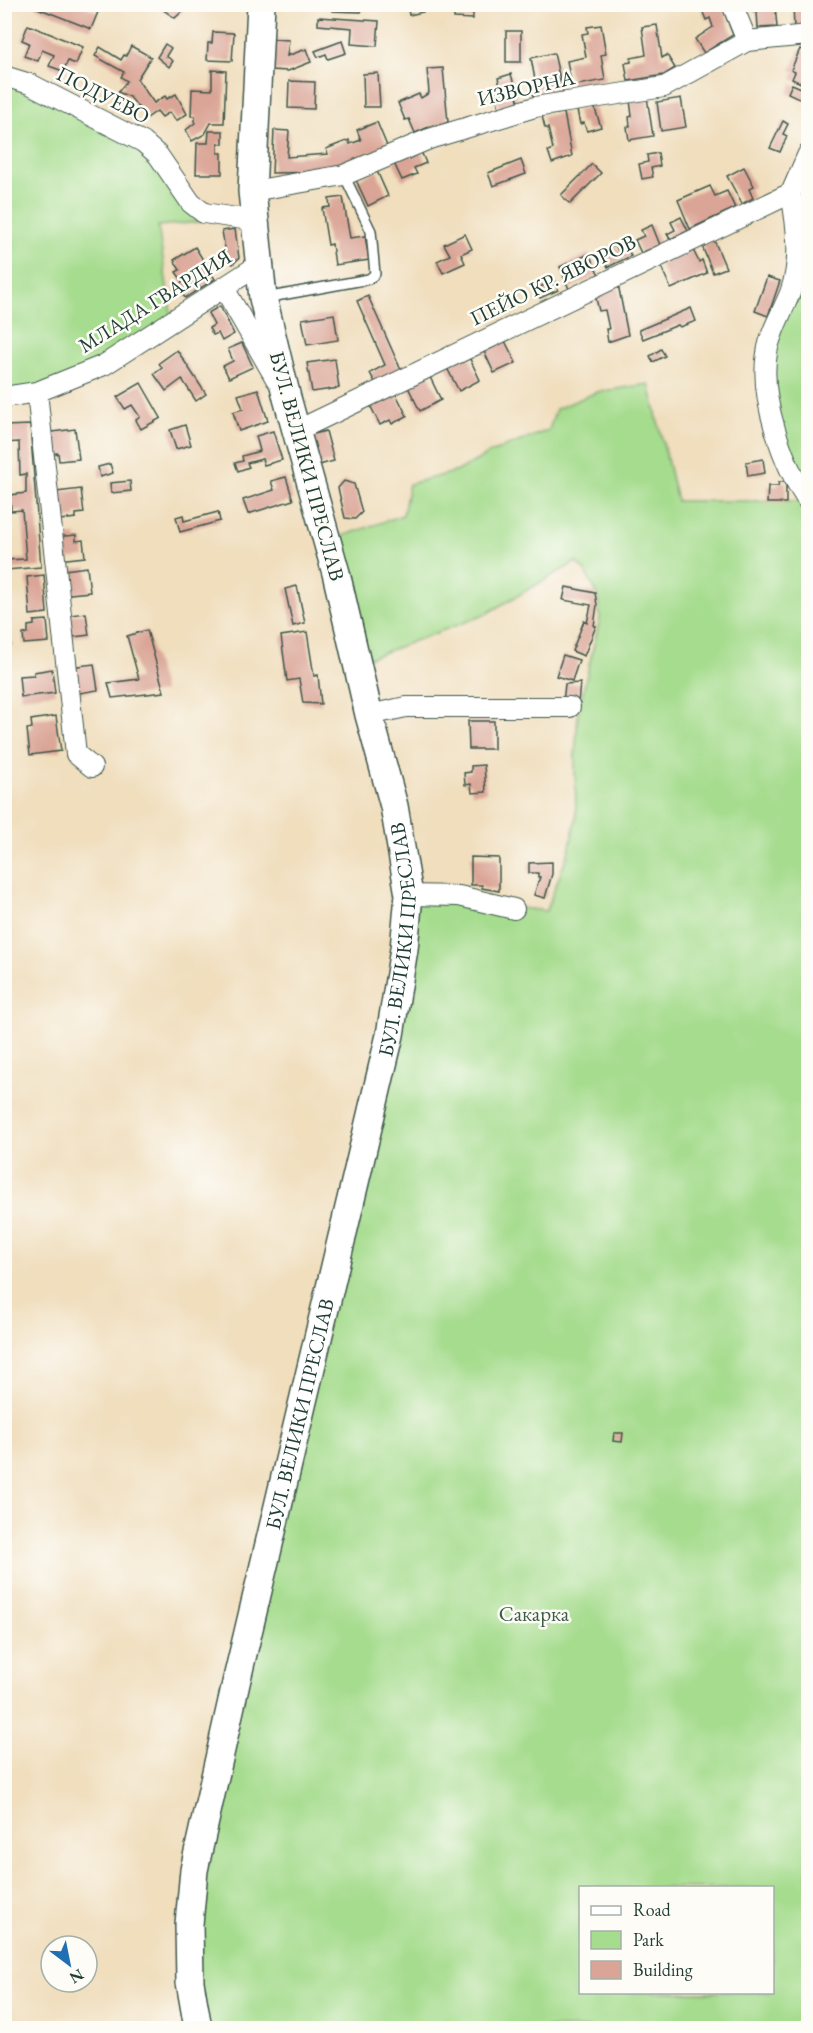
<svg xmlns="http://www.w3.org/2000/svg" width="813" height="2033" font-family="'EB Garamond',serif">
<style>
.green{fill:#a5dc8d;stroke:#628c60;stroke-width:1.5;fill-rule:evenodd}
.building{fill:#daa596}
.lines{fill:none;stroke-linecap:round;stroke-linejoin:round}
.lane-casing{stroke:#3e5549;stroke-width:12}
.street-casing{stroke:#3e5549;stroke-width:22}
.secondary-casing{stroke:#3e5549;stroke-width:30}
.lane{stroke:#fff;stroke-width:9}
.street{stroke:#fff;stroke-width:20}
.secondary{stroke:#fff;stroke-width:27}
.labels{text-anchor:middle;stroke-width:5;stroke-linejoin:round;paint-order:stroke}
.street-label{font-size:21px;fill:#1f3d34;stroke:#fdfcf7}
.park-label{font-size:21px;fill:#3a5d46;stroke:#fdfcf7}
</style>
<rect width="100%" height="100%" fill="#fdfcf7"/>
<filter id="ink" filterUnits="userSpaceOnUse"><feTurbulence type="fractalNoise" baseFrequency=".0167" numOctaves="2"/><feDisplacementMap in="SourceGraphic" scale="12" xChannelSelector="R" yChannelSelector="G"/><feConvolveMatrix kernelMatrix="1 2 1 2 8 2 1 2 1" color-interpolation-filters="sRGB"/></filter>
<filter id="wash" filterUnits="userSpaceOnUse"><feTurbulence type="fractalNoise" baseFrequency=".008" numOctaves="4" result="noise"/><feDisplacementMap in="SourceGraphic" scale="24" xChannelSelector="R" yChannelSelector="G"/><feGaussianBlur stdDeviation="1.35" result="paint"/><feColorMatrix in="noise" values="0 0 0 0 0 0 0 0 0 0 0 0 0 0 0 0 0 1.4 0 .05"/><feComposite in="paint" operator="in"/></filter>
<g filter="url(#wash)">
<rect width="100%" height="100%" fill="#f0debd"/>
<g class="green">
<path d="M5,75L143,142L191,203L199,222L158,226L172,320L104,365L5,397Z"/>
<path d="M808,154V2028H198L189,1924L409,895L546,911L569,851L576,818L575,759L578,712L600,619L598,595L584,570L576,562L484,615L361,661L334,539L403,515L409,484L458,471L490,453L549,430L556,409L597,392L649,384L677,501H808L765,385L790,292L794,213ZM580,1888H772V1992H580Z"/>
</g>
<g id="blocks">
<g class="building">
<path d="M36,4H80L98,12L91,29L35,7Z"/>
<path d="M155,4H190L175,18Z"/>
<path d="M333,4H362L361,12L332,11Z"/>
<path d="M407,4H422L423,12L409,15Z"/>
<path d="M454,4H473V19L454,18Z"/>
<path d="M706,4H721L733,35L704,53L695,39L713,27L710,18L706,20L702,10L707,8Z"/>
<path d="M793,4H808V26L794,27Z"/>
<path d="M752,5H775L777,27L758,28L757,12H753Z"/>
<path d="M318,17L379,21L377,46L351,44L352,28L318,25Z"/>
<path d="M28,25L83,47L76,64L68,61L63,71L49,66L54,55L42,50L38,61L24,56L29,43L22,40Z"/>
<path d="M601,25L606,54L601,55L605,80L572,86L567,61L586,57L582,34L588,33L587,27Z"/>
<path d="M657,25L662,58L667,55L675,68L664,75L628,81L625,63L631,62V58L646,55L642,27Z"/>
<rect x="506" y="31" width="15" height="31"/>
<path d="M213,32L234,33L232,61L207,60L208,43H212Z"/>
<path d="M273,39L289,40L287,56L306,49L311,62L288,71L270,70Z"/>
<path d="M342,41L346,53L328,59L326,54L318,57L315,51Z"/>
<path d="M165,44L171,48L166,56L173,61L169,67L157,57Z"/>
<path d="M131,46L151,57L137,79L154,103L165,96L167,99L176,94L187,114L176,121L170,112L162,117L157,111L147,118L130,97L118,92L127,81L121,77L124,72L95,56L100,47L121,60L124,55L126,56Z"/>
<path d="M800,49L808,52V86L792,79L795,72L791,70Z"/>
<path d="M554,53L563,93L534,99L531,86L536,85L531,58Z"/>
<path d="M443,68L448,122L434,128L433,125L415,133L409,119L405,120L398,103L419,94L421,98L429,93L427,69Z"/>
<path d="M212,70L226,71L224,123H211L205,134L192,141L186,130L195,123V116H191L192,89L212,90Z"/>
<path d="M378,73L380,107H364L363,74Z"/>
<path d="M511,74L519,103L499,108L495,92L501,90L498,78Z"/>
<path d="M289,81L315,82L314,109L288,108Z"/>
<path d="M792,84L808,91L805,101L788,93Z"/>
<path d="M647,97L653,136L629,140L627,127L630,126L629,117L632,116L630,100Z"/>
<path d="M681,98L686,127L661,131L657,102Z"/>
<path d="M594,106L601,127L587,131L584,123L580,124L577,110Z"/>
<path d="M564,113L572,156L552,163L548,151L553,149L548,128H545L542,116Z"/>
<path d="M783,121L788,124L783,134L787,136L780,152L770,148Z"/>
<path d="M377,122L387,146L326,172L272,173L274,130L289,131L287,157L328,154L326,149L349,140L350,144L361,140L357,130Z"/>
<path d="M209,131H223V144L218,143V153H222V174H196L197,143H208Z"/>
<path d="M420,149L426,163L414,168L417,174L402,180L393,161Z"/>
<path d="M658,153L660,166L651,168L653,177L642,179L639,164L648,162L647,155Z"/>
<path d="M521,160L526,174L493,186L488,173Z"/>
<path d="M592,164L601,173L570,204L561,195Z"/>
<path d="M744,167L754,186L749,189L753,198L742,204L727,176Z"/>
<path d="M377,171L388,196L368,206L356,180Z"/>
<path d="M710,186L715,196L727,191L735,208L690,229L678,200Z"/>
<path d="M343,197L350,238L365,236L369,260L335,265L332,244L328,245L322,208L330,207L329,199Z"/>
<path d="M681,217L688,231L670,239L667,234L675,230L671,222Z"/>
<path d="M652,225L660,245L641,253L635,240L644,236L641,230Z"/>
<path d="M235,229L239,258L233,264L227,260L222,231Z"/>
<path d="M465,234L472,249L461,254L465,263L443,273L437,261L450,255L444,244Z"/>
<path d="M714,240L726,268L713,273L702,246Z"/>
<path d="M615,245L618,250L626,245L631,256L608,267L603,257L609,253L607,249Z"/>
<path d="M195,247L215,279L185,298L177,286L183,282L176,272L180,270L174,260Z"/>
<path d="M693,250L699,262L702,260L707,273L671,289L660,264Z"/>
<path d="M589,254L599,275L569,289L560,267Z"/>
<path d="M767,277L780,281L768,316L755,311Z"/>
<path d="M554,280L558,290L540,298L536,289Z"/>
<path d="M618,284L628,335L608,342L606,329H609L605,310L599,311L595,294Z"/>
<path d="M368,296L401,370L376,384L370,373L385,365L357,301Z"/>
<path d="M220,306L234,334L222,341L218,333L213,335L209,328L214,325L208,313Z"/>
<path d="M691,308L696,321L680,327L678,325L643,339L639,330Z"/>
<path d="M334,314L338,340L307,345L302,319Z"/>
<path d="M503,337L516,363L494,373L482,347Z"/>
<path d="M242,343L253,367L229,378L223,366L233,361L228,349Z"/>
<path d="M661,349L665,356L653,362L650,356Z"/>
<path d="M177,350L206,394L196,401L182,379L166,391L154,374L162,368L159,363Z"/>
<path d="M468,355L480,380L459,391L446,366Z"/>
<path d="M335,359L339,388L312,392L307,363Z"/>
<path d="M429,375L441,400L420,411L407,385Z"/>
<path d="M141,383L161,418L141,429L136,420L140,417L132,405L125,409L117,397Z"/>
<path d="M258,389L268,421L239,431L233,412L243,409L238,395Z"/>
<path d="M395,392L407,416L392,424L390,420L380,425L370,405Z"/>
<path d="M30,425L41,567L6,570L5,560L26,559L22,510L11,511L10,495L26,493V474L20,475L19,442L4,443V426Z"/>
<path d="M185,425L191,445L176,449L170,430Z"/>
<path d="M75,429L79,459L59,461L58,453L48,455L45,433Z"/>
<path d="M273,431L282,460L264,465L262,459L247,463L249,467L238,471L235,463L243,461L242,456L260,451L256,436Z"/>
<path d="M326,431L334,461L319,465L310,435Z"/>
<path d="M763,459L765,473L748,476L746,462Z"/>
<path d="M110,464L113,473L100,477L98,467Z"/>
<path d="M286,477L293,500L248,514L243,500L274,490L271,481Z"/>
<path d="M130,481L131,491L111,493L110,483Z"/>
<path d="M344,481L354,484L362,512L355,519L345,518L338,488Z"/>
<path d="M779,482H786V503H767L768,486H778Z"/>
<path d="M81,489L84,513L76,514V518L52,521L48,493Z"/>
<path d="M218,512L220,521L180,532L176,517L183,515L184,521Z"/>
<path d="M76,535V541L83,540L85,557L58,560L55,537Z"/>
<path d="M87,567L90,592L60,595L57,571Z"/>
<path d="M44,575L47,613L30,615L27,577Z"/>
<path d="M297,586L305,623L293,626L285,589Z"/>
<path d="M566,587L595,593L597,605L594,626H596L584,656L572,651L584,621L587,623L591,605L563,600Z"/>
<path d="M86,613L89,635L66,638L63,616Z"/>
<path d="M47,620L49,642L24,644L23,634L28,633V626L34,625V621Z"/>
<path d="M147,630L164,692L112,698L108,683L139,679L127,636Z"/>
<path d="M307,632L314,676L318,675L321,704L303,703L299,679L287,681L281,636Z"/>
<path d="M9,634L11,646L4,647V635Z"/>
<path d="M563,655L579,660L572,681L556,676Z"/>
<path d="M94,664L98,690L74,694L70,667Z"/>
<path d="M52,669L55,693L21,697L19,676L34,675V672Z"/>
<path d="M580,683L578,703H563L565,684Z"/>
<path d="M56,716L61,751L30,755L27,729L32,728L31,720Z"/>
<path d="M468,721H494V749H469Z"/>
<path d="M484,765L486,792L472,793L471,784L465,785L464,773L471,772V766Z"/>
<path d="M471,857L499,858V891L482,888V885H471Z"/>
<path d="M552,862V874L545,898L534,895L540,877H538V873H529V863Z"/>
<path d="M614,1433H623L622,1442L613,1441Z"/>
</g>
</g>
</g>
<g filter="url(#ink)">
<use href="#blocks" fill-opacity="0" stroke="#3e5549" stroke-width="1.5"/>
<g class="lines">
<g class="lane-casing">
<path id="lane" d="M265,298L369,279L375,274L371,231L344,175"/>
</g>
<g class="street-casing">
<g id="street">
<path d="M732,4L747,41"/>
<path d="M4,76L30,84L143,142L158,155L191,203L204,213L256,221"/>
<path d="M252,191L344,175L429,139L535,107L664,87L747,41L808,35"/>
<path d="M791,193C797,226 802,261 790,293C782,313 770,332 767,353C759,397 783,465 808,501"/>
<path d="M224,288L276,379"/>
<path d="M37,392L76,754L92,767"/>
<path d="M4,397L37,392L104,365L260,264"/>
<path d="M298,430L791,193L808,154"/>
<path d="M369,715L406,707H570"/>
<path d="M409,895L459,896L514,909"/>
</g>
</g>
<g class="secondary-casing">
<g id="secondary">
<path id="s1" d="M198,2028L190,1982L189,1924L194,1870L236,1683L390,1035L404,949L409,895L394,806L369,715L336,573L287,398L263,298L252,191L261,4"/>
</g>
</g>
<use href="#lane" class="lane"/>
<use href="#street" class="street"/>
<use href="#secondary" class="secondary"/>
</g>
</g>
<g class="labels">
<g class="street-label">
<text transform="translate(526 88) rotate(-13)" y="7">ИЗВОРНА</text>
<text transform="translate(103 95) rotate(27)" y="7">ПОДУЕВО</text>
<text transform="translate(553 280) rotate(-26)" y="7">ПЕЙО КР. ЯВОРОВ</text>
<text transform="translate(155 301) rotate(-32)" y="7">МЛАДА ГВАРДИЯ</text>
<text transform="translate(307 466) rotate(75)" y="7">БУЛ. ВЕЛИКИ ПРЕСЛАВ</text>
<text dy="7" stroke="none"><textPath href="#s1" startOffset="1113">БУЛ. ВЕЛИКИ ПРЕСЛАВ</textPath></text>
<text dy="7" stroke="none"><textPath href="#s1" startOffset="627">БУЛ. ВЕЛИКИ ПРЕСЛАВ</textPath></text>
</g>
<g class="park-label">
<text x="534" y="1621">Сакарка</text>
</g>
</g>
<rect width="813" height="2033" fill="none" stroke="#fdfcf7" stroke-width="24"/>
<rect x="579" y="1886" width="195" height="108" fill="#fdfcf7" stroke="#a4b0a9" stroke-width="1.5"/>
<rect x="591" y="1906" width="30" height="9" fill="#ffffff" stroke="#a4b0a9" stroke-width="1.5"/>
<text x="633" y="1916" font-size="18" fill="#1f3d34">Road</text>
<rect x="591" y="1931" width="30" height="18" fill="#a5dc8d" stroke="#a4b0a9" stroke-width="1.5"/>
<text x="633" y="1946" font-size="18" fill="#1f3d34">Park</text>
<rect x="591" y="1961" width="30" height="18" fill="#daa596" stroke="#a4b0a9" stroke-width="1.5"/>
<text x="633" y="1976" font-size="18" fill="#1f3d34">Building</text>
<g transform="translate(69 1964) rotate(148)"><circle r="28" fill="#fdfcf7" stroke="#a4b0a9" stroke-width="1.5"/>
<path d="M0-4.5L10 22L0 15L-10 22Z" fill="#1f6fb2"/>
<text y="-9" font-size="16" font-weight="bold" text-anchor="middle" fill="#1f3d34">N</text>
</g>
</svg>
